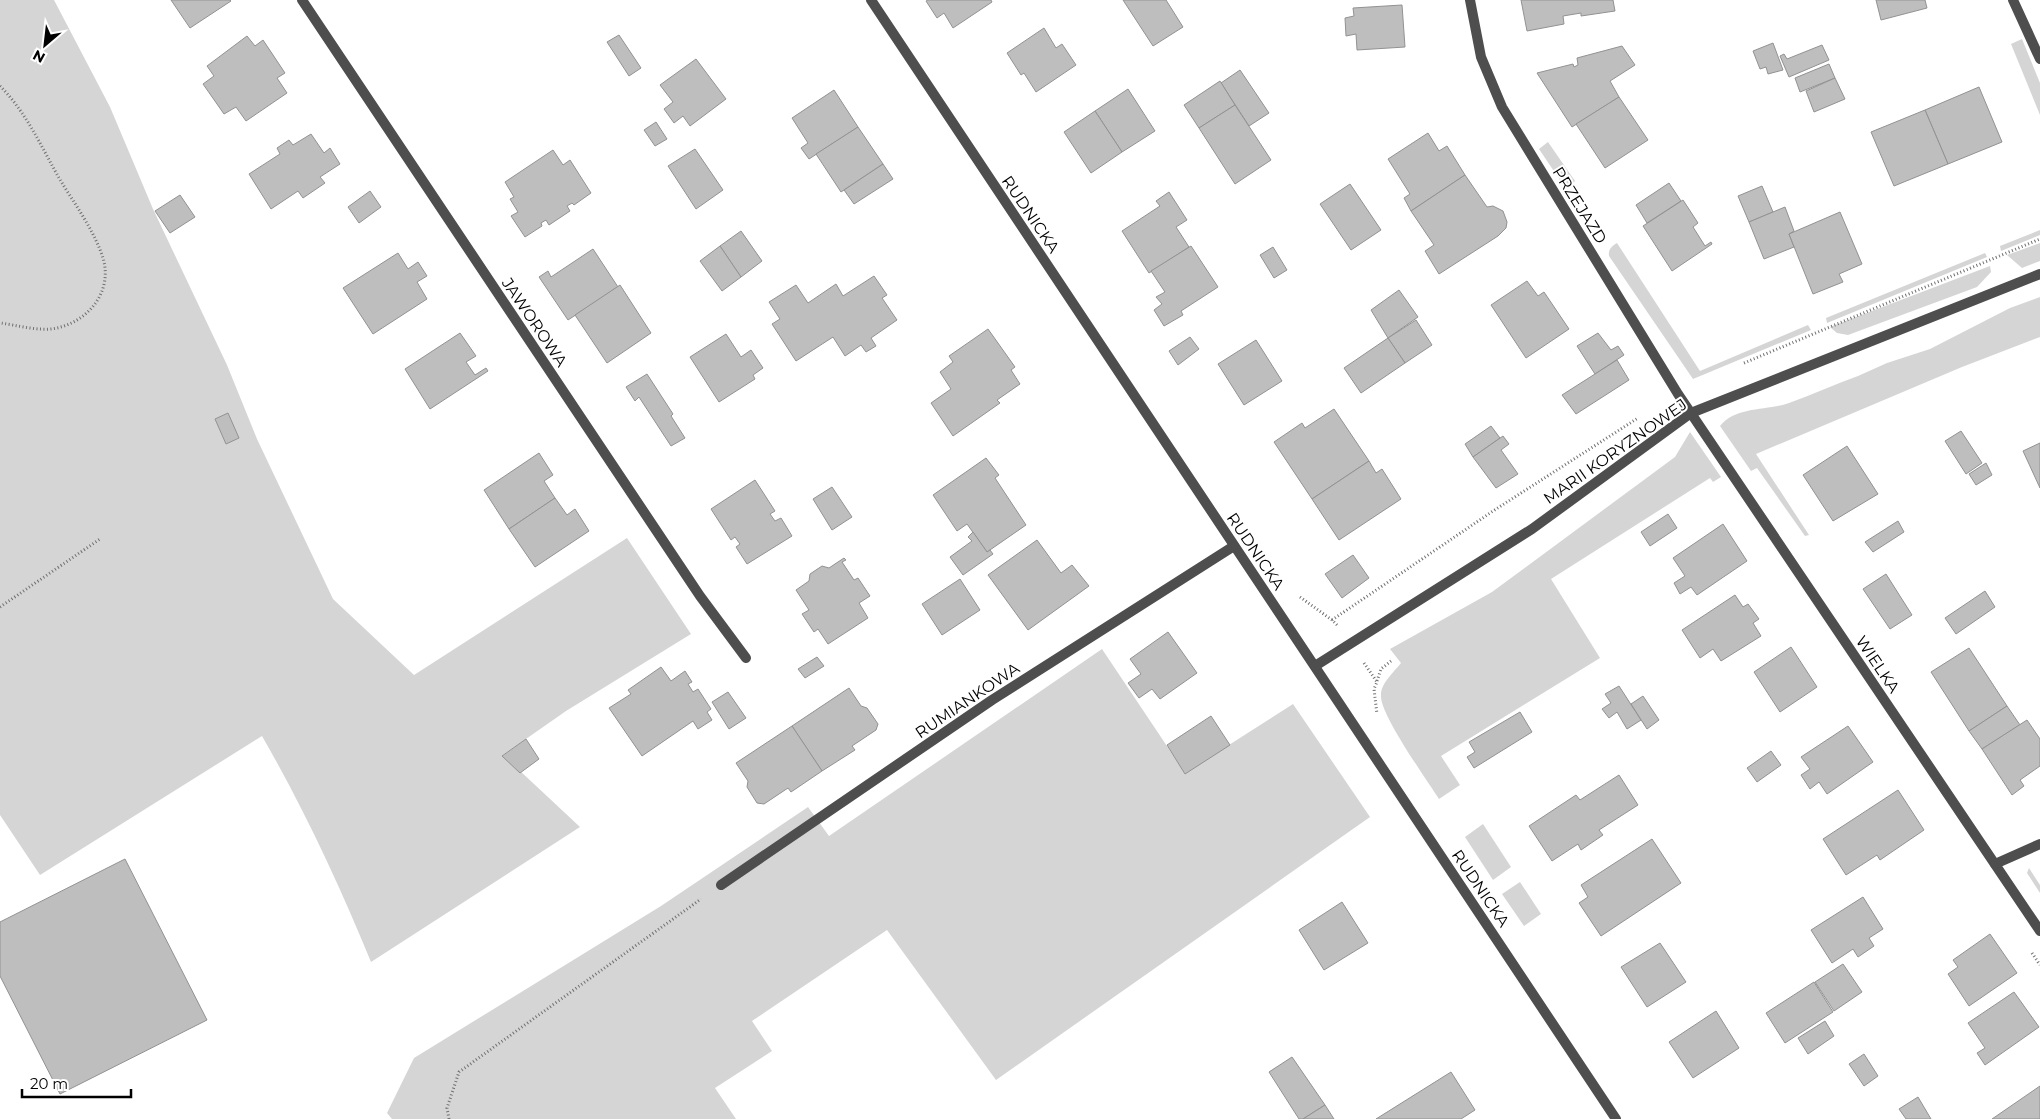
<svg xmlns="http://www.w3.org/2000/svg" width="2040" height="1119" font-family="Montserrat,sans-serif">
<style>
.green{fill:#d5d5d5}
.building{fill:#bebebe;stroke:#929292}
.lines{fill:none;stroke-linecap:round;stroke-linejoin:round}
.path{stroke:#707070;stroke-width:3;stroke-dasharray:1 2.5;stroke-linecap:butt}
.minor{stroke:#4e4e4e;stroke-width:10}
.labels{text-anchor:middle;stroke-width:4;stroke-linejoin:round;paint-order:stroke}
.street-label{font-size:16px;fill:#000;stroke:#fff}
</style>
<rect width="100%" height="100%" fill="#fff"/>
<g class="green">
<path d="M0,0H54L110,107L153,209L227,365L257,439L333,599L414,675L627,538L691,634L566,711L503,755L580,827L371,962C339,884 304,809 262,736L40,875L0,815Z"/>
<path d="M2022,39L2040,83V115L2011,44Z"/>
<path d="M1548,142L1575,181L1566,189L1539,149Z"/>
<path d="M2040,230V235L2001,251L2000,246Z"/>
<path d="M1617,243L1700,371L1808,325L1811,330L1693,379L1609,256C1608,249 1612,246 1617,243Z"/>
<path d="M2040,243V261L2022,268L2007,255Z"/>
<path d="M1985,253L1987,257L1827,323L1826,318Z"/>
<path d="M1990,266L1991,272L1977,287L1848,335L1837,333L1830,327Z"/>
<path d="M2040,297V337L1962,367L1756,454L1809,535L1805,536L1757,468L1751,471L1720,426C1736,406 1767,411 1789,403C1812,395 1835,384 1858,376L1887,363L1930,349L2010,308Z"/>
<path d="M1690,432L1721,477L1713,482L1710,478L1551,579L1600,658L1441,756L1460,785L1439,799C1427,780 1379,713 1381,695C1381,683 1394,672 1401,663L1390,649L1492,592L1675,457Z"/>
<path d="M1102,649L1185,773L1293,704L1370,817L996,1080L887,930L752,1021L772,1051L715,1088L736,1119H392L387,1113L414,1058L661,906L808,807L829,836Z"/>
<path d="M1483,824L1511,867L1493,880L1465,837Z"/>
<path d="M2029,868L2040,885V893L2027,873Z"/>
<path d="M1520,882L1541,914L1524,926L1502,894Z"/>
</g>
<g class="building">
<path d="M171,0H230L231,1L190,28Z"/>
<path d="M928,0H991L992,2L953,28L944,13L937,18L926,1Z"/>
<path d="M1123,0H1166L1183,27L1153,46Z"/>
<path d="M1521,0H1613L1615,11L1581,16V13L1563,16L1564,24L1527,31Z"/>
<path d="M1876,0H1925L1927,8L1881,20Z"/>
<path d="M1402,5L1405,47L1357,50L1356,34L1346,36L1345,18L1354,16L1353,8Z"/>
<path d="M1044,28L1056,48L1062,44L1076,65L1036,92L1024,73L1021,75L1007,53Z"/>
<path d="M619,35L641,68L629,76L607,42Z"/>
<path d="M247,36L255,46L263,40L285,73L277,78L287,93L246,121L236,107L224,114L203,84L214,76L207,66Z"/>
<path d="M1773,43L1783,70L1768,74L1766,67L1760,69L1753,51Z"/>
<path d="M1822,45L1829,60L1789,77L1780,56L1784,54L1787,59Z"/>
<path d="M1622,46L1635,65L1610,81L1619,97L1572,127L1537,73L1573,64L1574,67L1578,65L1577,58Z"/>
<path d="M696,59L726,99L690,126L683,116L674,123L664,109L673,102L660,85Z"/>
<path d="M1829,64L1835,78L1800,92L1795,78Z"/>
<path d="M1240,70L1269,113L1249,126L1221,83Z"/>
<path d="M1835,78L1845,99L1814,112L1806,91Z"/>
<path d="M1220,81L1235,105L1199,128L1184,105Z"/>
<path d="M1979,87L2002,142L1948,164L1925,110Z"/>
<path d="M1128,89L1155,131L1122,152L1095,111Z"/>
<path d="M834,90L858,127L809,159L801,148L808,143L792,118Z"/>
<path d="M1619,97L1648,140L1605,168L1576,124Z"/>
<path d="M1235,105L1271,160L1235,184L1199,128Z"/>
<path d="M1925,110L1948,164L1894,186L1871,132Z"/>
<path d="M1095,111L1122,152L1091,173L1064,132Z"/>
<path d="M656,122L667,139L655,146L644,130Z"/>
<path d="M858,127L883,164L841,192L816,154Z"/>
<path d="M1428,133L1439,151L1447,146L1465,175L1411,211L1404,198L1410,194L1388,159Z"/>
<path d="M311,134L324,153L330,148L340,164L320,177L325,183L303,198L298,191L271,209L249,174L280,154L277,148L289,140L293,145Z"/>
<path d="M695,149L723,190L696,209L668,166Z"/>
<path d="M553,150L563,165L570,160L591,193L574,205L572,203L567,206L570,211L549,225L546,220L541,223L542,226L525,237L511,216L518,212L510,199L514,197L505,182Z"/>
<path d="M883,164L893,179L854,204L844,190Z"/>
<path d="M1465,175L1487,207L1493,206L1503,211L1507,222L1506,228L1498,236L1439,274L1425,251L1434,245L1411,211Z"/>
<path d="M1669,183L1681,201L1647,223L1636,205Z"/>
<path d="M1350,184L1381,230L1351,250L1320,204Z"/>
<path d="M1762,186L1773,212L1749,222L1738,196Z"/>
<path d="M370,191L381,207L359,223L348,207Z"/>
<path d="M1169,192L1187,220L1176,227L1189,247L1149,273L1122,231L1160,206L1156,201Z"/>
<path d="M180,195L195,217L170,233L155,211Z"/>
<path d="M1683,200L1698,223L1693,227L1705,246L1711,242L1712,244L1672,271L1643,226Z"/>
<path d="M1785,207L1794,231L1789,234L1794,247L1764,259L1749,222Z"/>
<path d="M1840,212L1862,264L1839,274L1843,282L1813,294L1789,234Z"/>
<path d="M741,231L762,261L741,277L720,246Z"/>
<path d="M720,246L741,277L722,291L700,261Z"/>
<path d="M1191,246L1218,287L1181,311L1183,315L1164,326L1154,310L1162,304L1156,297L1165,292L1151,271Z"/>
<path d="M1273,247L1287,270L1274,278L1260,255Z"/>
<path d="M593,249L618,287L568,320L539,277L548,271L551,277Z"/>
<path d="M398,253L408,269L418,262L427,276L417,282L427,299L373,334L343,288Z"/>
<path d="M874,276L887,295L882,298L897,320L871,338L876,346L866,352L861,345L845,356L833,337L796,361L772,324L780,319L769,302L796,285L808,303L836,284L843,296Z"/>
<path d="M1527,281L1538,296L1544,292L1569,329L1526,358L1491,305Z"/>
<path d="M620,285L651,333L607,363L575,315Z"/>
<path d="M1399,290L1418,317L1388,338L1371,310Z"/>
<path d="M1416,320L1432,345L1405,363L1388,338Z"/>
<path d="M988,329L1015,367L1011,370L1020,384L997,400L1000,403L953,436L931,403L951,389L940,372L953,362L949,356Z"/>
<path d="M460,333L476,356L466,362L475,375L486,368L488,371L430,409L405,369Z"/>
<path d="M1598,333L1611,350L1618,346L1624,355L1595,374L1577,346Z"/>
<path d="M726,334L741,357L751,350L763,368L753,375L755,379L719,402L690,357Z"/>
<path d="M1190,337L1199,349L1178,365L1169,351Z"/>
<path d="M1388,338L1405,363L1361,393L1344,368Z"/>
<path d="M1256,340L1282,381L1244,405L1218,364Z"/>
<path d="M1617,360L1629,380L1576,414L1562,395Z"/>
<path d="M647,374L673,414L671,416L685,438L671,446L639,397L635,401L626,387Z"/>
<path d="M1334,409L1369,461L1312,499L1274,442L1302,423L1305,428Z"/>
<path d="M228,413L239,438L226,444L215,419Z"/>
<path d="M1491,426L1500,438L1473,457L1465,444Z"/>
<path d="M1961,431L1982,463L1966,474L1945,441Z"/>
<path d="M1503,436L1509,444L1501,450L1518,474L1496,488L1473,457Z"/>
<path d="M2040,443V488L2023,451Z"/>
<path d="M1847,446L1878,494L1833,521L1803,475Z"/>
<path d="M539,453L553,475L544,481L555,498L509,529L484,490Z"/>
<path d="M986,458L999,475L995,478L1026,525L987,552L967,524L957,531L933,495Z"/>
<path d="M1369,461L1376,473L1382,469L1401,499L1339,540L1312,499Z"/>
<path d="M1986,463L1992,475L1976,485L1969,474Z"/>
<path d="M755,480L775,511L770,514L775,521L781,518L792,536L747,564L736,547L740,544L735,537L731,540L711,509Z"/>
<path d="M832,487L852,517L832,530L813,499Z"/>
<path d="M555,498L567,515L575,509L589,531L535,567L509,529Z"/>
<path d="M1668,514L1677,528L1650,546L1641,532Z"/>
<path d="M1898,521L1904,532L1873,552L1865,542Z"/>
<path d="M1723,524L1747,561L1697,595L1691,587L1680,594L1674,583L1685,576L1673,558Z"/>
<path d="M973,532L987,552L990,550L993,554L963,575L950,557L972,541L968,537Z"/>
<path d="M1037,540L1061,573L1072,565L1089,586L1028,630L988,575Z"/>
<path d="M1353,555L1369,578L1342,598L1325,574Z"/>
<path d="M844,558L846,560L842,562L854,580L858,578L870,596L859,603L868,618L828,644L818,629L814,632L802,614L809,610L796,590L809,581L810,574L822,566L829,568Z"/>
<path d="M1886,574L1912,615L1890,629L1863,589Z"/>
<path d="M960,579L980,610L942,635L922,604Z"/>
<path d="M1985,591L1995,607L1956,634L1945,618Z"/>
<path d="M1735,595L1743,607L1748,604L1759,619L1753,623L1761,636L1721,661L1713,649L1700,658L1682,630Z"/>
<path d="M1168,632L1197,673L1160,699L1152,689L1139,698L1128,683L1141,674L1130,659Z"/>
<path d="M1791,647L1817,687L1780,712L1754,672Z"/>
<path d="M1969,648L2007,706L1969,731L1931,672Z"/>
<path d="M817,657L824,666L805,678L798,669Z"/>
<path d="M661,667L671,681L685,671L692,682L688,684L693,692L698,689L711,709L707,712L712,720L698,729L693,721L642,756L609,708L631,694L628,690Z"/>
<path d="M1619,686L1641,720L1627,729L1617,712L1609,718L1602,709L1611,703L1605,694Z"/>
<path d="M849,688L861,706L867,708L878,724L876,730L852,746L855,750L822,771L792,726Z"/>
<path d="M728,692L746,718L729,729L712,702Z"/>
<path d="M1643,696L1659,720L1647,729L1631,704Z"/>
<path d="M2007,706L2020,725L1982,749L1969,731Z"/>
<path d="M1520,712L1532,732L1474,768L1467,757L1475,752L1469,742Z"/>
<path d="M1211,716L1230,745L1185,774L1167,745Z"/>
<path d="M2027,720L2040,739V766L2020,780L2024,786L2012,795L1982,749Z"/>
<path d="M792,726L822,771L791,792L788,788L764,804L757,803L747,787L748,781L736,763Z"/>
<path d="M1848,726L1873,762L1827,794L1819,782L1810,789L1801,775L1810,769L1801,757Z"/>
<path d="M526,739L539,759L520,773L502,756Z"/>
<path d="M1771,751L1781,765L1757,782L1747,768Z"/>
<path d="M1619,775L1638,805L1599,830L1603,835L1581,850L1578,844L1552,861L1529,826L1576,795L1580,800Z"/>
<path d="M1898,790L1924,830L1880,860L1877,855L1846,875L1823,839Z"/>
<path d="M1652,839L1681,883L1601,936L1579,903L1588,897L1581,885Z"/>
<path d="M125,859L207,1020L60,1094L0,976V922Z"/>
<path d="M1863,897L1883,929L1869,938L1874,946L1858,957L1853,949L1832,963L1811,930Z"/>
<path d="M1342,902L1368,943L1324,970L1299,930Z"/>
<path d="M1990,934L2017,973L1969,1006L1948,974L1958,967L1953,960Z"/>
<path d="M1660,943L1686,982L1647,1007L1621,967Z"/>
<path d="M1843,964L1862,992L1834,1011L1815,982Z"/>
<path d="M1814,982L1833,1012L1785,1043L1766,1013Z"/>
<path d="M2014,992L2039,1027L1985,1065L1977,1053L1985,1048L1968,1023Z"/>
<path d="M1716,1011L1739,1048L1693,1078L1669,1042Z"/>
<path d="M1825,1021L1834,1036L1808,1054L1798,1038Z"/>
<path d="M1864,1054L1878,1076L1864,1086L1849,1064Z"/>
<path d="M1292,1057L1325,1105L1303,1119H1299L1269,1072Z"/>
<path d="M1451,1072L1475,1110L1461,1119H1376Z"/>
<path d="M2040,1086V1119H1992Z"/>
<path d="M1918,1097L1931,1119H1906L1899,1109Z"/>
<path d="M1325,1105L1334,1119H1303Z"/>
</g>
<g class="lines">
<g class="path">
<path d="M0,86C26,112 41,146 59,178C74,203 94,230 103,258C113,291 89,321 57,328C39,332 17,325 0,323"/>
<path d="M1744,363L2040,239"/>
<path d="M1300,597L1332,620L1337,625"/>
<path d="M0,607L100,539"/>
<path d="M1332,620L1493,511L1638,418"/>
<path d="M1364,663L1377,682L1374,689L1377,714"/>
<path d="M1377,681L1381,669L1391,661"/>
<path d="M2032,953L2040,965"/>
<path d="M449,1119L447,1108L459,1072L701,899"/>
</g>
<g class="minor">
<path d="M302,0L700,596L746,658"/>
<path d="M871,0L1616,1119"/>
<path d="M1470,0L1481,57L1502,107L1678,394L2040,931"/>
<path d="M2013,0L2040,59"/>
<path d="M1315,666L1532,529L1691,413L2040,274"/>
<path d="M1995,864L2040,844"/>
<path d="M721,885L992,700L1234,546"/>
</g>
</g>
<g class="labels">
<g class="street-label">
<text transform="translate(1580 205) rotate(58)" y="6">PRZEJAZD</text>
<text transform="translate(1031 214) rotate(56)" y="6">RUDNICKA</text>
<text transform="translate(535 322) rotate(56)" y="6">JAWOROWA</text>
<text transform="translate(1615 451) rotate(-35)" y="6">MARII KORYZNOWEJ</text>
<text transform="translate(1256 551) rotate(56)" y="6">RUDNICKA</text>
<text transform="translate(1878 664) rotate(56)" y="6">WIELKA</text>
<text transform="translate(967 700) rotate(-34)" y="6">RUMIANKOWA</text>
<text transform="translate(1481 888) rotate(56)" y="6">RUDNICKA</text>
</g>
</g>
<g transform="translate(45 45) rotate(208)" stroke="#ffffff" stroke-width="4" paint-order="stroke">
<path d="M0-4L9 19L0 12L-9 19Z" fill="#000000"/>
<text y="-8" font-size="14" font-weight="bold" text-anchor="middle" fill="#000000">N</text>
</g>
<path d="M22 1089v8h109v-8" fill="none" stroke="#000000" stroke-width="2.5"/>
<text x="30" y="1089" font-size="15" fill="#000000" stroke="#ffffff" stroke-width="4" paint-order="stroke">20 m</text>
</svg>
